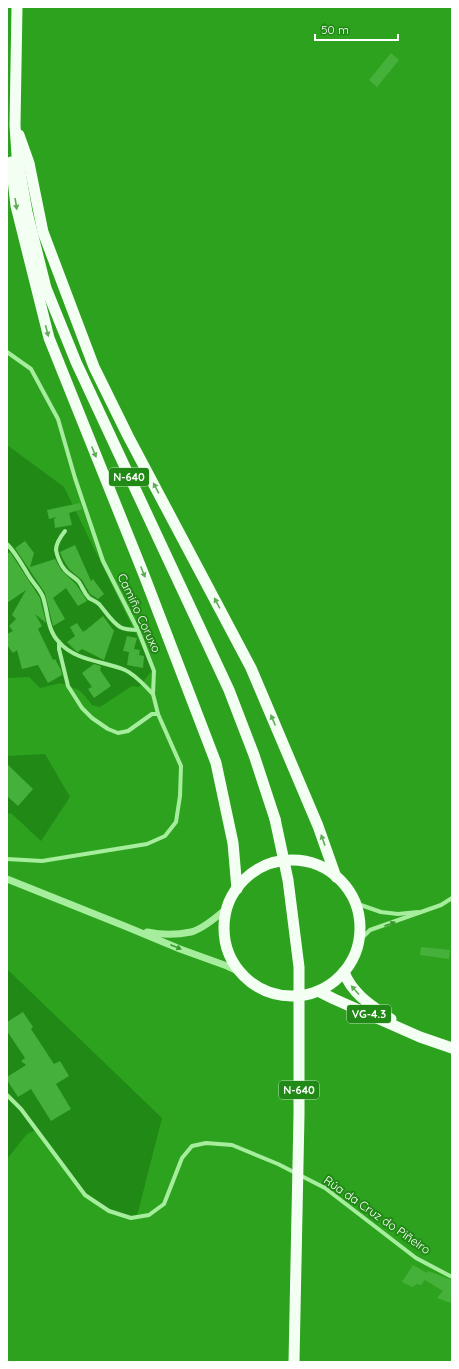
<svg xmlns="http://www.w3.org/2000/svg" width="459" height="1369" font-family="Quicksand,sans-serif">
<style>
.green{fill:#2ca21e}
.building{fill:#46b13a}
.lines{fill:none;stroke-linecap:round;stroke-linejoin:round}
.minor{stroke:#a6ee9d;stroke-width:4}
.tertiary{stroke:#a6ee9d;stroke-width:7}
.trunk{stroke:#f2fff2;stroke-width:11}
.trunk-bridge{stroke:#f2fff2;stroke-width:11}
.oneway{fill:#60ac58}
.oneway2{fill:#35982a}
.labels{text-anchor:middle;stroke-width:4;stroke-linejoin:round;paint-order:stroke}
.shield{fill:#218916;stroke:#bcdcb9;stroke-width:1}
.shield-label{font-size:11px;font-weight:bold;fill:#fff}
.street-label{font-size:12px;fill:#fff;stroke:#218916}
</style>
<rect width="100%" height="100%" fill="#218916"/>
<path class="green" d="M7,7H452V1362H7V1159L27,1134L36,1130L85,1195L109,1211L126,1216H137L162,1118L7,969V814L11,813L41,841L70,797L45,754L7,756V678L29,677L40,688L61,683L79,690L84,695L92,705L100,707L132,686L139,687L153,669L64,487L7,445Z"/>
<g class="building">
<path d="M391,53L399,60L377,87L369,80Z"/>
<path d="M80,503L82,509L69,513L72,525L55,528L54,519L57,517L49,519L47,510Z"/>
<path d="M25,541L34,553L30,567L55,559L61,570L76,584L87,601L78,606L66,588L53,598L65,619L53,626L45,593L15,548Z"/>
<path d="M75,545L91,581L93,579L104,594L98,599L90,594L82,580L69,569L63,559L60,552Z"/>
<path d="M10,552L40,598L46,623L35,614L42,626L38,629L53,660L55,659L61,670L62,675L48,683L38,665L22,669L17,650L13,653L7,645V634L13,631L9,626L16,619L12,615L26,590L7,603V554Z"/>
<path d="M103,616L114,631L104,660L82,649L78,652L76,651L67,642L75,636L70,627L77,623L83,632L85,630V631Z"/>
<path d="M127,636L137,638L134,649L140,650L139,655L144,656L143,668L127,665L129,652L123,651Z"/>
<path d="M94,664L101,666L100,670L111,686L94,698L88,689L92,687L82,673Z"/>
<path d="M7,764L33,789L18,806L7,796Z"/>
<path d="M421,947L450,950L449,959L420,955Z"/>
<path d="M23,1012L33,1027L31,1029L54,1064L60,1061L69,1076L56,1084L71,1109L51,1121L31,1089L18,1097L7,1080V1077L26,1065L21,1061L25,1058L7,1031V1022Z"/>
<path d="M413,1265L427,1273L428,1271L452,1280V1297L450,1303L437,1298L443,1291L425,1280L426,1278L421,1285L417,1284L412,1287L402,1282Z"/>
</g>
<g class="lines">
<g class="minor">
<path d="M7,352L31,369L58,419L75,478L103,561L138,630L154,671L153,694L158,714L181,766L180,796L176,822L165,836L147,844L42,861L7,859"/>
<path d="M65,531C61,536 56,543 56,550C57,556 61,566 65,570C69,575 75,577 79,582C83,588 84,593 89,598C92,600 96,601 99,604C106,612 111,621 120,627C126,630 132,630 138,630"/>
<path d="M7,544C16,553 22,565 29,576C33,583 40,589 43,597C48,612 47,630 59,642C75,661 104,661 125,670C136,675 145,686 153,694"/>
<path d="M59,642V649L68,686L82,708L92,718L108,729L118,733L128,731L152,714H158"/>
<path d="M355,903L381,912L398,914L418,912"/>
<path d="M359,941L370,930L441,905L452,898"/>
<path d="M7,1095L21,1109L85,1195L109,1211L131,1218L149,1215L164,1204L182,1158L192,1146L206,1143L232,1145L278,1164L325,1188L416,1258L452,1277"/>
</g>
<g class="tertiary">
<path d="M7,879L127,927L180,949L227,966L240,972"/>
<path d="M147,932C161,935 177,935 191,932C203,929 218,916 227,908"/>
</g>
<g class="trunk">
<path d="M17,7L15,125L17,155L27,212L46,288L76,362L229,690L254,755L275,819"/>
<path d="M19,135L29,163L43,232L94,367L128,436L251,668L318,826L336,877"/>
<path d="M11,162L16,206L49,338L144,575L216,763L233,843L237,889"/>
<circle cx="292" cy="928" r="68"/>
<path d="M344,972C352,994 372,1006 391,1019"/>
<path d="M318,991L334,999L420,1037L452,1048"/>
</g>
<path class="trunk-bridge" d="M275,819L288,880L299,967V1115L294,1362"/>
</g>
<defs><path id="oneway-solid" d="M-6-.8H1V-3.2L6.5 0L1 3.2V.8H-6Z"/></defs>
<g class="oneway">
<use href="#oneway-solid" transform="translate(16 204) rotate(81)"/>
<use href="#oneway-solid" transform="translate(47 331) rotate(76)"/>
<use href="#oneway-solid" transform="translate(94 452) rotate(68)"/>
<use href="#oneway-solid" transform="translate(156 488) rotate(-118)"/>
<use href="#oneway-solid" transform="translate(143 572) rotate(68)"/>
<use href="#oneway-solid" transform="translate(217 603) rotate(-118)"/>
<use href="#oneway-solid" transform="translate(273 720) rotate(-113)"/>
<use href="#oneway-solid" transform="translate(323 840) rotate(-110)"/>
<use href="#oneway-solid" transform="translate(355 990) rotate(-132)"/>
</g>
<g class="oneway2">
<use href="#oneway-solid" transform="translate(390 924) rotate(-20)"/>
<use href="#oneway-solid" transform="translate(176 947) rotate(22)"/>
</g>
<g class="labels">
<g class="shield">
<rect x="109" y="468" width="40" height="18" rx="3"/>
<rect x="347" y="1005" width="44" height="18" rx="3"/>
<rect x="279" y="1081" width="40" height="18" rx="3"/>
</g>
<g class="shield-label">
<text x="129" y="481">N-640</text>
<text x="369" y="1018">VG-4.3</text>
<text x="299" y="1094">N-640</text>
</g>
<g class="street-label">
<text transform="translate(139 613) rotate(65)" y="4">Camiño Coruxo</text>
<text transform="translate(377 1215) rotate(35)" y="4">Rúa da Cruz do Piñeiro</text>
</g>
</g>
<rect width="459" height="1369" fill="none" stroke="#ffffff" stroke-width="16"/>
<path d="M315 34v6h83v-6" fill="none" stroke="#ffffff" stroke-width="2"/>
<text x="321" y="34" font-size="12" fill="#ffffff" stroke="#218916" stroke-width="3" paint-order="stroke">50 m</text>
</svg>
